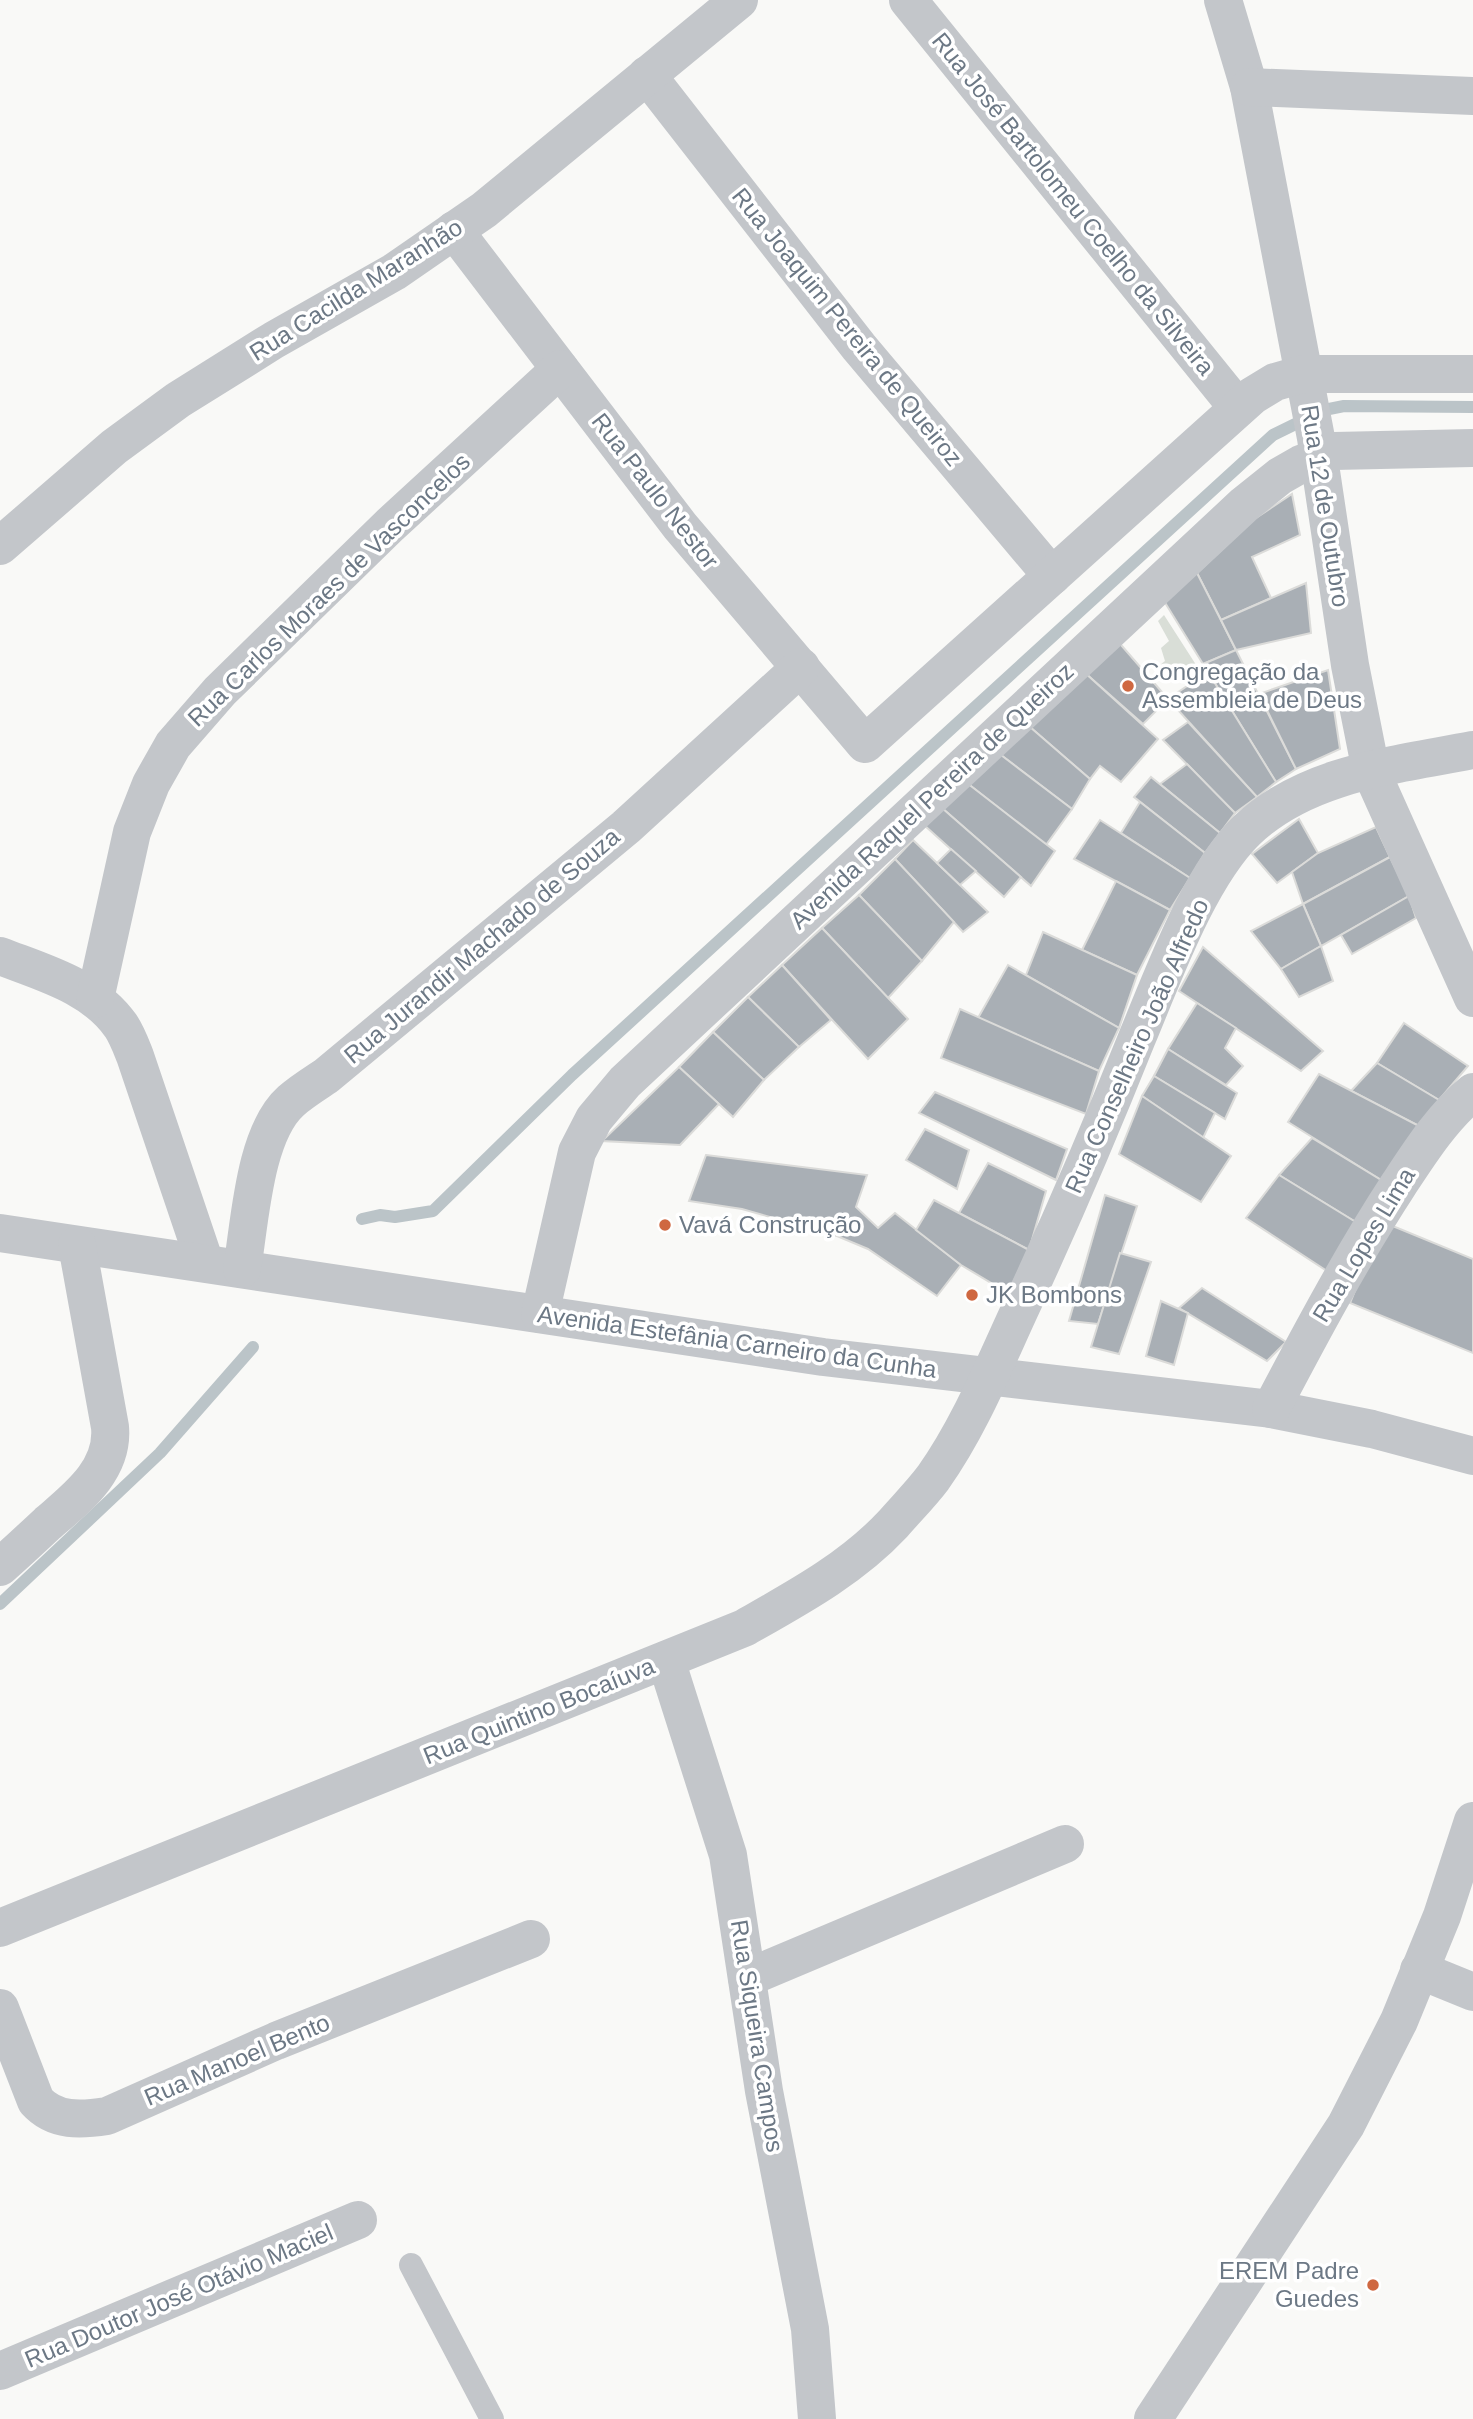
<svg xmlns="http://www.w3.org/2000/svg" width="1473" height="2419" font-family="Arial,sans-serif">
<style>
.green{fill:#d9ded7}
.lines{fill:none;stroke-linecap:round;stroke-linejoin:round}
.stream{stroke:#bbc4c8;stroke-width:12}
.building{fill:#a9afb5;stroke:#dbdbd9;stroke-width:2}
.lane{stroke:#c3c6ca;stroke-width:24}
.street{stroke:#c3c6ca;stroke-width:38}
.poi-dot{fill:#cf6841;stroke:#fff;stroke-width:2.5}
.labels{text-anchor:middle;stroke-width:7;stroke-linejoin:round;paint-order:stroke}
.street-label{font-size:24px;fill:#6c7885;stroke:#fff}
.poi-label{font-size:24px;fill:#6c7885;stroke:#fff;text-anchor:start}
</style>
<rect width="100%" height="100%" fill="#f9f9f7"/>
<path class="green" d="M1164,615L1200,671C1180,682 1174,685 1155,669L1165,661L1161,648L1169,641L1158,621Z"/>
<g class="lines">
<g class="stream">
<path d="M362,1219L380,1215L395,1217L433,1211L572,1075L1273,435L1324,410L1344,406L1473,407"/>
<path d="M0,1604L160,1453L253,1347"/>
</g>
</g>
<g class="building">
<path d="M1292,494L1300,535L1252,557L1271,598L1221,620L1197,573L1253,520Z"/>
<path d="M1197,573L1236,650L1203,664L1164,601Z"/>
<path d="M1306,583L1311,633L1236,650L1221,620Z"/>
<path d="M1115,638L1168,699L1143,724L1084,672Z"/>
<path d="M1236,650L1296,769L1276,782L1203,664Z"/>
<path d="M1328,670L1340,749L1296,769L1259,694Z"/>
<path d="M1084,672L1158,739L1121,782L1100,766L1090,779L1030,727Z"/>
<path d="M1208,672L1276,782L1257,797L1168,699Z"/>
<path d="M1188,722L1257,797L1235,813L1163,740Z"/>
<path d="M1030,727L1090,779L1072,809L1001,755Z"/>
<path d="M1001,755L1072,809L1046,845L967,783Z"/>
<path d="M1187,764L1235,813L1220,833L1160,784Z"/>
<path d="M1151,777L1220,833L1205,853L1134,797Z"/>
<path d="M967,783L1055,851L1031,886L942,808Z"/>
<path d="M1140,802L1205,853L1190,878L1121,833Z"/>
<path d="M942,808L1021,877L1004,897L924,825Z"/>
<path d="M1299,819L1318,853L1277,883L1252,854Z"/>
<path d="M1100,820L1190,878L1170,910L1074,859Z"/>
<path d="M1376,827L1390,857L1303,904L1292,872L1318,853Z"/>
<path d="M913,840L988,912L963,932L895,859Z"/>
<path d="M951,849L976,871L960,885L937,863Z"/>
<path d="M1390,857L1409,896L1321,946L1303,904Z"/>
<path d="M895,859L954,922L922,961L859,895Z"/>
<path d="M1116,881L1170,910L1137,975L1082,950Z"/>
<path d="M859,895L922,961L888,998L822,928Z"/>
<path d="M1409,896L1416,918L1352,954L1341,935Z"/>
<path d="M1303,904L1321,946L1281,969L1251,931Z"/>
<path d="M822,928L908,1019L868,1059L782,965Z"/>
<path d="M1043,932L1137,975L1119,1028L1026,975Z"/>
<path d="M1321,946L1333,981L1299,997L1281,969Z"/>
<path d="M1203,947L1323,1051L1301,1071L1179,991Z"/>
<path d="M782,965L831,1020L799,1047L748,997Z"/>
<path d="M1008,965L1119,1028L1099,1071L978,1018Z"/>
<path d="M748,997L799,1047L764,1080L713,1032Z"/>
<path d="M1197,1003L1236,1028L1225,1048L1243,1066L1226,1085L1168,1049Z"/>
<path d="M960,1009L1099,1071L1086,1114L941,1058Z"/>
<path d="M1404,1023L1468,1066L1439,1100L1377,1063Z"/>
<path d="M713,1032L764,1080L733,1117L679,1067Z"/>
<path d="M1168,1049L1237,1093L1225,1119L1154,1076Z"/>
<path d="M1377,1063L1439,1100L1419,1126L1351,1091Z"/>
<path d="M679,1067L719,1104L680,1145L602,1141Z"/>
<path d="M1319,1074L1419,1126L1381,1180L1288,1122Z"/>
<path d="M1154,1076L1215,1113L1203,1138L1142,1096Z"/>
<path d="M935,1092L1067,1149L1056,1180L919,1113Z"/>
<path d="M1142,1096L1231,1156L1201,1202L1119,1154Z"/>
<path d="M925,1129L969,1150L957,1189L906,1160Z"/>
<path d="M1312,1138L1381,1180L1359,1224L1279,1175Z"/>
<path d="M706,1155L867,1175L856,1207L878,1228L895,1213L961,1265L937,1296L868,1249L837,1236L742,1209L689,1201Z"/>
<path d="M988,1163L1046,1191L1029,1250L959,1213Z"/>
<path d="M1279,1175L1359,1224L1327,1271L1246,1218Z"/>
<path d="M1105,1195L1137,1206L1098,1324L1069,1321Z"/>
<path d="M934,1200L1029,1250L1008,1293L961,1265L916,1230Z"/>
<path d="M1383,1222L1473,1259V1353L1350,1303Z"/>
<path d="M1120,1253L1151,1262L1119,1354L1091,1347Z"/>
<path d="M1202,1288L1286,1342L1267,1361L1179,1308Z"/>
<path d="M1161,1301L1188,1313L1174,1365L1146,1356Z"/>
</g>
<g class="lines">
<path class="lane" d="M411,2265L492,2419"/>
<g class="street">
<path d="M908,0L1238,408"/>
<path d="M1223,0L1249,87L1316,438L1350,665L1371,771L1473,998"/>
<path d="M647,75L859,347L1052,576"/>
<path d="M1249,87L1473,96"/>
<path d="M454,230L680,526L865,744L1252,396L1275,382L1303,374H1473"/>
<path d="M0,546L114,447L178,400L274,340L394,272L484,210L739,0"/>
<path d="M0,956C44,973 93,986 121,1026C127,1035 131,1046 135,1056L205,1263"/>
<path d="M95,999L132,832L151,784L173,745L220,691L390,525L560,369"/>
<path d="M0,1233L823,1357L1271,1409L1372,1429L1473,1456"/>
<path d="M242,1269C250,1222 254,1134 291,1101C301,1092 314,1084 326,1076L626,827L801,667"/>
<path d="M540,1314L577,1152L594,1119L625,1082L1245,504L1280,476L1301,464L1334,451L1473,448"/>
<path d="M1271,1409C1311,1333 1352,1256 1399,1184C1420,1152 1443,1116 1473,1092"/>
<path d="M0,1567C16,1553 32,1538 48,1523C77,1498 114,1470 110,1427L77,1245"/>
<path d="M666,1660L728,1855L764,2091L810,2329L817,2419"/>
<path d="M0,1928L744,1628C797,1598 851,1569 893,1524C906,1509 921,1494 933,1478C970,1426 995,1363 1022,1305C1063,1217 1101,1128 1137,1038C1163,976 1199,876 1247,830C1307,773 1396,765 1473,750"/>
<path d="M1419,1970L1473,1992"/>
<path d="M747,1978L1065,1844"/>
<path d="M0,2008L36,2101C55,2122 81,2120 107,2116L276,2041L531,1939"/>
<path d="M0,2371L358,2220"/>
<path d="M1153,2419L1346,2125L1399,2021L1442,1916L1473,1821"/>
</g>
</g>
<g class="poi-dot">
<circle cx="1128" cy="686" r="7"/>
<circle cx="665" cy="1225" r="7"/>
<circle cx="972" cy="1295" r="7"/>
<circle cx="1373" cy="2285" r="7"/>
</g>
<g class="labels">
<g class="street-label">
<text transform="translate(1073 204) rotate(51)" y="8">Rua José Bartolomeu Coelho da Silveira</text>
<text transform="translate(356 290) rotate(-32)" y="8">Rua Cacilda Maranhão</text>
<text transform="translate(847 327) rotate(51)" y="8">Rua Joaquim Pereira de Queiroz</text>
<text transform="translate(655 491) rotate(52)" y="8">Rua Paulo Nestor</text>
<text transform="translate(1325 506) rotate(81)" y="8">Rua 12 de Outubro</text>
<text transform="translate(329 590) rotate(-44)" y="8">Rua Carlos Moraes de Vasconcelos</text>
<text transform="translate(932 796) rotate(-43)" y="8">Avenida Raquel Pereira de Queiroz</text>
<text transform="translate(482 946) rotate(-40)" y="8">Rua Jurandir Machado de Souza</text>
<text transform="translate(1137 1046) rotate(-66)" y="8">Rua Conselheiro João Alfredo</text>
<text transform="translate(1364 1245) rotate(-59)" y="8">Rua Lopes Lima</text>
<text transform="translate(737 1342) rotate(8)" y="8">Avenida Estefânia Carneiro da Cunha</text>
<text transform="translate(539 1711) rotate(-22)" y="8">Rua Quintino Bocaíuva</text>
<text transform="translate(757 2036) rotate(81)" y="8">Rua Siqueira Campos</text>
<text transform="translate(237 2060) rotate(-23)" y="8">Rua Manoel Bento</text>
<text transform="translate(179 2296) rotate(-23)" y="8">Rua Doutor José Otávio Maciel</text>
</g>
<g class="poi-label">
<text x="1142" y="680">Congregação da<tspan x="1142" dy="28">Assembleia de Deus</tspan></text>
<text x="679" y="1233">Vavá Construção</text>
<text x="986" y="1303">JK Bombons</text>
<text x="1359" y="2279" text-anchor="end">EREM Padre<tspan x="1359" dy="28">Guedes</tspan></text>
</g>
</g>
</svg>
